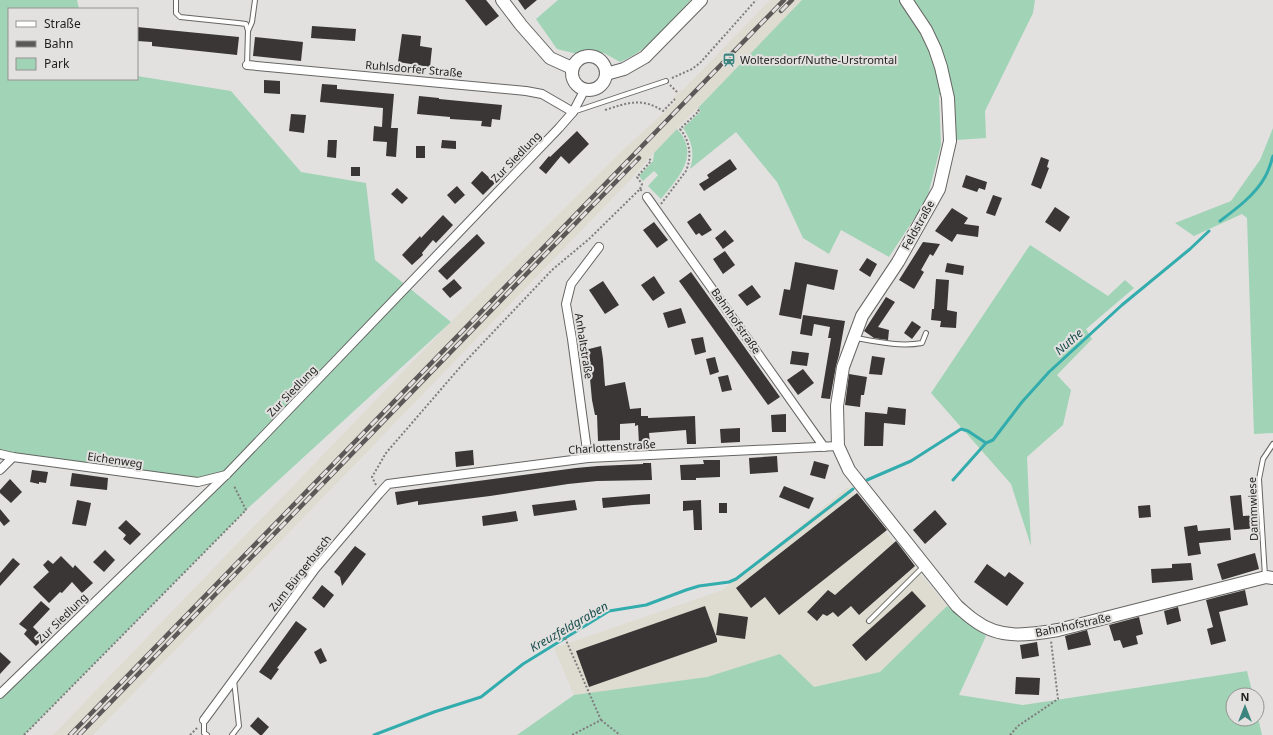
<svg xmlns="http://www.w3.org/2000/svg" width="1273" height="735" font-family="'Noto Sans',sans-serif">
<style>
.built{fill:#dedbd0}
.green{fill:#a1d3b7}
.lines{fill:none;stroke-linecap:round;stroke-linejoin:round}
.stream{stroke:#33acad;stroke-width:3}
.building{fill:#393635}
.lane-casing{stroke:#666563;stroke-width:6}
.street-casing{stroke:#666563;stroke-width:10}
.secondary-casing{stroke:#666563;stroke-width:14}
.path{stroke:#7e7d7c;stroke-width:2;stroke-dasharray:2 2;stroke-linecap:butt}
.lane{stroke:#fff;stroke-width:4}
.street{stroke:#fff;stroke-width:8}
.secondary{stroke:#fff;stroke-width:12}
.rail-casing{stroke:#5a5958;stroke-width:4.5}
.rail{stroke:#e2e1df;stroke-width:3;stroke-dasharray:9;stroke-linecap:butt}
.labels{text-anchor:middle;stroke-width:4;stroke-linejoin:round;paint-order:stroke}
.poi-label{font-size:11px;fill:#1f1e1d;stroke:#e2e1df;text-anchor:start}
.street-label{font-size:11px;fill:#1f1e1d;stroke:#e2e1df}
.water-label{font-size:12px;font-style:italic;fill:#194c4c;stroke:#e2e1df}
</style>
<rect width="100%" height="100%" fill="#e2e1df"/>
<g class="built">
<path d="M770,0H802L648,159L632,178L93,735H53L451,322L625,148L657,119L676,101L673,98L681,90L682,91Z"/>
<path d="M848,487L947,606L880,672L814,687L780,654L707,677L574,695L554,648L723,590Z"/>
</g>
<g class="green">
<path d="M0,0H77L79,9H9V79H137V76L231,91L301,172L366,183L375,260L451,322L246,510L24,735H0V694L226,475L198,482L0,454Z"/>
<path d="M558,0H691C669,23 650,50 620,62L604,53L581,55L557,49L536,19Z"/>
<path d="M802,0H1035L1033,13L985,111L986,138L956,140L953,95H939L941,145L927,199L889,257L841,230L829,254L803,238L777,182L736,132L690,169C695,154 692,141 683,128L701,111L698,108Z"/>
<path d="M1273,128V433L1254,434L1247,218L1242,214L1194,236L1175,223L1231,201L1260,160Z"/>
<path d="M677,129C701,155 678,178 661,199L648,186L658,175L654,171L643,181L639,176L653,161L654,153Z"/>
<path d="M1030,245L1108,296L1125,280L1134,288L1086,329L1092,339L1057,375L1071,390L1063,425L1027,457L1031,546L1011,484L931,393Z"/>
<path d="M947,606L986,636L959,695L1023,705L1247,671L1253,695H1233V719H1257V713L1262,735H517L574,695L707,677L780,654L814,687L880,672Z"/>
</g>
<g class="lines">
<g class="stream">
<path d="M1220,221C1236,209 1255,195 1265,177C1269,170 1271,163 1273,156"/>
<path d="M867,480L911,461L961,429L968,431L986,443"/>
<path d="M953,480L986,443L993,440L1022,402L1049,372L1122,305L1190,249L1209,231"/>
<path d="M374,735L434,712L481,697L523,664L609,611L646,605L686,590L699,586L729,582L736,579L853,489"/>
</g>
</g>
<g class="building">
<path d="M465,0H486L499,16L486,26Z"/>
<path d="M518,0H537L525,10Z"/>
<path d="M312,26L356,29L355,41L311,38Z"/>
<path d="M137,27L239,37L237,55L152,46V42L137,41Z"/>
<path d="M402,34L421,36L420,46L432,48L430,67L398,62Z"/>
<path d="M255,37L303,42L301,61L253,56Z"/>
<path d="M264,80L280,81V94L264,93Z"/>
<path d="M322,84L337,85V89L394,94L391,128H398L396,157L386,156L387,142L373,141L374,126L382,127L383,108L320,102Z"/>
<path d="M419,96L439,98V99L502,105L500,120L492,119L491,127L481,126L482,121L450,119V117L417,114Z"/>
<path d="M291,114L306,115L304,133L289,131Z"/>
<path d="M577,131L589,144L569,164L561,156L546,174L539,168L549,156L550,157Z"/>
<path d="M328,140H337L336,158L327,157Z"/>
<path d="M442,140L456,141V149L441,148Z"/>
<rect x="416" y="146" width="9" height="12"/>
<path d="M1041,157L1049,160L1047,167L1049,168L1041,189L1031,185Z"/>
<path d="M730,159L737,169L704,191L699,184L709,178L707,175Z"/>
<rect x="351" y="167" width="9" height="9"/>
<path d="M482,171L495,183L483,195L471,183Z"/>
<path d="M966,175L987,182L985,190L979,188L977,192L962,187Z"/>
<path d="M457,186L465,195L455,204L447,195Z"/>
<path d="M397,188L408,198L402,204L391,194Z"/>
<path d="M993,195L1002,198L995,216L986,213Z"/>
<path d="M1055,207L1070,217L1060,232L1045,222Z"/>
<path d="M952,208L968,218L964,224L979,226L978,237L957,234L952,242L935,231Z"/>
<path d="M700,213L712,230L702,236L699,233L696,235L687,222Z"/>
<path d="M443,215L453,225L436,243L433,240L422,253L423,255L412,265L402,255L420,236L421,238Z"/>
<path d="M654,222L668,240L657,248L643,230Z"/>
<path d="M725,230L734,241L723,249L715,238Z"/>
<path d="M477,234L485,243L447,280L438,271Z"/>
<path d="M923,242L940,244L933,256L930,254L921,270L924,272L914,289L899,280Z"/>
<path d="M725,251L735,265L723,274L713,259Z"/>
<path d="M867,258L877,264L870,277L859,270Z"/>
<path d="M795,262L838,270L834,290L807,284L801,319L779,315L784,289L790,290Z"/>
<path d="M947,263L964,266L963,275L945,272Z"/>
<path d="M691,272L780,397L768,405L679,281Z"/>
<path d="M654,276L665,293L653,301L641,285Z"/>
<path d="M454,279L462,288L450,298L442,289Z"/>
<path d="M936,279L949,280L947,310L957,312L956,328L940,327L941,321L931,320L932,309H934Z"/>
<path d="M603,281L619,305L605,314L589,290Z"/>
<path d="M752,285L761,297L747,306L738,295Z"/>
<path d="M886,297L895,302L878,327L889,330L888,340L874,338L864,331Z"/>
<path d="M681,308L686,323L668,328L663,313Z"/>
<path d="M803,315L845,321L839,355L836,366L830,399L821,398L831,338H828L830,327L814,324L812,336L800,334Z"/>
<path d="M912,321L921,327L912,339L904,333Z"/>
<path d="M703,337L706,352L695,355L691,339Z"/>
<path d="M601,346L603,359L605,386L625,382L630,409L641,408V416H648V418L695,416L696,444H687L686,430L649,433L650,443L639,444L638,425L635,426V423L620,424V440L598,441L597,415H595L592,400L589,368L585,350Z"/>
<path d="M792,351L809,353L807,366L790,364Z"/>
<path d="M872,356L885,358L882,375L869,374Z"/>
<path d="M715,357L719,372L710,375L706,359Z"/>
<path d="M803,369L814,383L798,395L787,380Z"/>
<path d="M849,374L867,377L864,395H861L860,407L845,405Z"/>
<path d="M728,375L732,390L722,392L718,377Z"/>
<path d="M888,407L906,409L905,425L884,423L883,446H864L865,412L887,414Z"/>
<path d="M786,414V432H772L771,415Z"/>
<path d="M740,428V442L721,443L720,429Z"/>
<path d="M473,450L474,465L456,467L455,452Z"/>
<path d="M777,456L778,472L750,474L749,458Z"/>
<path d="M703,460H720V477L696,478V480H681L680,465L704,464Z"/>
<path d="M814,461L829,465L825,479L810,475Z"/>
<path d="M643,463H651L652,480L597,481L568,484L490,496L418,505V501L397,505L395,492L576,468L598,466L643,464Z"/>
<path d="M32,470L48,472L46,483L39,482V484L30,482Z"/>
<path d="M72,473L108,478L107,490L70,486Z"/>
<path d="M10,479L22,492L11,503L0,493V490Z"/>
<path d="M784,486L814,498L809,509L779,497Z"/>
<path d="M857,493L887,530L779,615L765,597L751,608L736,588Z"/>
<path d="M650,494V504L633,505L603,508L602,498Z"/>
<path d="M1241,495L1243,516L1258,515L1259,528L1234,530L1230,496Z"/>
<path d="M77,500L91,503L86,526L72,524Z"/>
<path d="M575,500L577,510L534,516L532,505Z"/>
<path d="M701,500L702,530H694L693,510L683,511V501Z"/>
<rect x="719" y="503" width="8" height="10"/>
<path d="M1150,505L1151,517L1139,518L1138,506Z"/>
<path d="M0,509L10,521L4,526L0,521Z"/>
<path d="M935,510L947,524L925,544L913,530Z"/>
<path d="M516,511L518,521L483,526L482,516Z"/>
<path d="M126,520L141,534L130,545L123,539L126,535L118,528Z"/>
<path d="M1197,525L1198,531L1230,528L1231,540L1199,543L1201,554L1188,556L1184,527Z"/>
<path d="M896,541L915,566L859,615L851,606L838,617L833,612L827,616L823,614L817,621L807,612L828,590L835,595Z"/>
<path d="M355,546L366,554L342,586L340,577L334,572Z"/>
<path d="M105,550L115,560L104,572L93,562Z"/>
<path d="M1255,553L1259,569L1222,580L1217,564Z"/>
<path d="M61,556L73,568L75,565L93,583L82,593L72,582L62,593L60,592L49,603L33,587L49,572L43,565L48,560L53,564Z"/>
<path d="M13,558L20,564L0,586V573Z"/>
<path d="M1191,563L1193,580L1152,583L1151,569L1172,568V564Z"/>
<path d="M987,564L1005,577L1009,572L1024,583L1007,606L974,582Z"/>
<path d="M322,585L334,595L324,608L312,598Z"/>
<path d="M1245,590L1248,605L1219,612L1226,641L1211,645L1207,629L1213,627L1206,600Z"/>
<path d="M912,591L926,606L866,661L852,645Z"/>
<path d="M41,601L50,609L33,627L44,638L36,646L24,634L27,630L19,624Z"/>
<path d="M705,606L717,639V642L589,687L576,651Z"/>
<path d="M1178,607L1181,621L1167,625L1164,611Z"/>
<path d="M719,613L748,617L745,639L716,635Z"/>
<path d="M1139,617L1143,634L1136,636L1138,644L1123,648L1120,640L1114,641L1109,625Z"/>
<path d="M296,621L307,629L277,668L279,669L271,680L259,672Z"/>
<path d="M1087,630L1091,645L1068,650L1065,636Z"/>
<path d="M1037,642L1039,656L1022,659L1020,645Z"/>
<path d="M321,648L327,661L320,664L314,652Z"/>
<path d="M0,652L11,662L0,674Z"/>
<path d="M1016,677L1040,678L1039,695L1015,694Z"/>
<path d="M258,717L269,727L262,735H260L250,726Z"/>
</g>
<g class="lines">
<g class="lane-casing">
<g id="lane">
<path d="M176,0V13L180,17L238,23L246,24L248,31"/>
<path d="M247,65L248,31L252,22L255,0"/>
<path d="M573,112L666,81"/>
<path d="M856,338C878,342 901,347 922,343L926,333"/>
<path d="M1265,576L1259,479L1263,459L1273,444"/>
<path d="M869,621L924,566"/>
<path d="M204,720V733L207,735"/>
<path d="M232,735L239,726L234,680"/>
</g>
</g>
<g class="street-casing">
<g id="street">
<path d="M247,65L526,91L542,94L573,112"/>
<path d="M647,197L824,447"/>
<path d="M0,454L13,457L198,482L226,475"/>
<path d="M588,458L572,339L566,304L571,284L599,247"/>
<path d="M0,470L13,457"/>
<path d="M0,694L227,474L559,128L573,112L585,89"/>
<path d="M204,720L315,569L379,494L388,484L588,458L838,446"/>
</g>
</g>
<g class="secondary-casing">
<g id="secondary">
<path d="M502,0L521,25L550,58L572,68"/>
<path d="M906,0L926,30L935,49L941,67L948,98L950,141L939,189L898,262L862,316L843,367L837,406L838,446L849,470L957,606C963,611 968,616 974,620C1000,640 1029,635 1058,630L1266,577L1273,578"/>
<circle cx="589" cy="73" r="17"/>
<path d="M606,74L624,69L645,57L701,0"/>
</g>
</g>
<g class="path">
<path d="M672,78L692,69L700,63L756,0"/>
<path d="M670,85L678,93"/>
<path d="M605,110C627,103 642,97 663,111L675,99"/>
<path d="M640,189L642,184L637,177L651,161L649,158"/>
<path d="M661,204L686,171C692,156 690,141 680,129L699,111L697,109"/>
<path d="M376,485L372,477L386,453L462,365L552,270L589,239L640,189L642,191"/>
<path d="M565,638L601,720L572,735"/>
<path d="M601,720L620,735"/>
<path d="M24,735L246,510L234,486"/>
<path d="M190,735L198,727"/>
<path d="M1010,735L1018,726L1058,699L1051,641"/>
</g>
<use href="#lane" class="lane"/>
<use href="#street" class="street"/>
<use href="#secondary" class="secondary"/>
<g class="rail-casing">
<g id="rail">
<path d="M781,11L792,0"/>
<path d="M70,735L784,0"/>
<path d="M79,735L639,158"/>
</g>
</g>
<use href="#rail" class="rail"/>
</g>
<defs>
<g id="station-bare" transform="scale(1.08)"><path d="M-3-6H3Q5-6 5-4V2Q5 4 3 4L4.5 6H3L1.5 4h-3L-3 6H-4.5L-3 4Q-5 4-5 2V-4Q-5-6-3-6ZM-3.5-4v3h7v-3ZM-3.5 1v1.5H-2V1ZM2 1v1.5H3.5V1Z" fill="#3c847e" stroke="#e2e1df" stroke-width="2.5" paint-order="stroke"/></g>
</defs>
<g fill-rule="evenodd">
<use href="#station-bare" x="729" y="60"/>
</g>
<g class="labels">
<g class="poi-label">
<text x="740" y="64">Woltersdorf/Nuthe-Urstromtal</text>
</g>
<g class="street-label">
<text transform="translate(414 69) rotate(5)" y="4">Ruhlsdorfer Straße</text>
<text transform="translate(516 157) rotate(-46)" y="4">Zur Siedlung</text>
<text transform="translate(918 225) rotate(-61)" y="4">Feldstraße</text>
<text transform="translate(736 321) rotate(55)" y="4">Bahnhofstraße</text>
<text transform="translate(584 346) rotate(81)" y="4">Anhaltstraße</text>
<text transform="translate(292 391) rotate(-46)" y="4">Zur Siedlung</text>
<text transform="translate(612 447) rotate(-4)" y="4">Charlottenstraße</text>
<text transform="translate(115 460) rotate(8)" y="4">Eichenweg</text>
<text transform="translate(1253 509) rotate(-92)" y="4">Dammwiese</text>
<text transform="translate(300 573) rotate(-52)" y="4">Zum Bürgerbusch</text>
<text transform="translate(62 618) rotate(-44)" y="4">Zur Siedlung</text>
<text transform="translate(1073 625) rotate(-12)" y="4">Bahnhofstraße</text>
</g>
<g class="water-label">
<text transform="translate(1069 342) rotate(-41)" y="4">Nuthe</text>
<text transform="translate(569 627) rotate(-30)" y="4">Kreuzfeldgraben</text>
</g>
</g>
<rect x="8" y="8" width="130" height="72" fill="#e2e1df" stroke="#949391"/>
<rect x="16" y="21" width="20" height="6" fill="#ffffff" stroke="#949391"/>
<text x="44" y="28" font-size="12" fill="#1f1e1d">Straße</text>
<rect x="16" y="41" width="20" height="6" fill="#5a5958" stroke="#949391"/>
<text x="44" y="48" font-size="12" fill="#1f1e1d">Bahn</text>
<rect x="16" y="58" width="20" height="12" fill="#a1d3b7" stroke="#949391"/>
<text x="44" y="68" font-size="12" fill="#1f1e1d">Park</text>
<g transform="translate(1245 707)"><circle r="19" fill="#e2e1df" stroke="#949391"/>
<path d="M0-3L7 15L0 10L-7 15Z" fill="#3c847e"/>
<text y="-6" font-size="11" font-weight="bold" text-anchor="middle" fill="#1f1e1d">N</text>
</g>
</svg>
